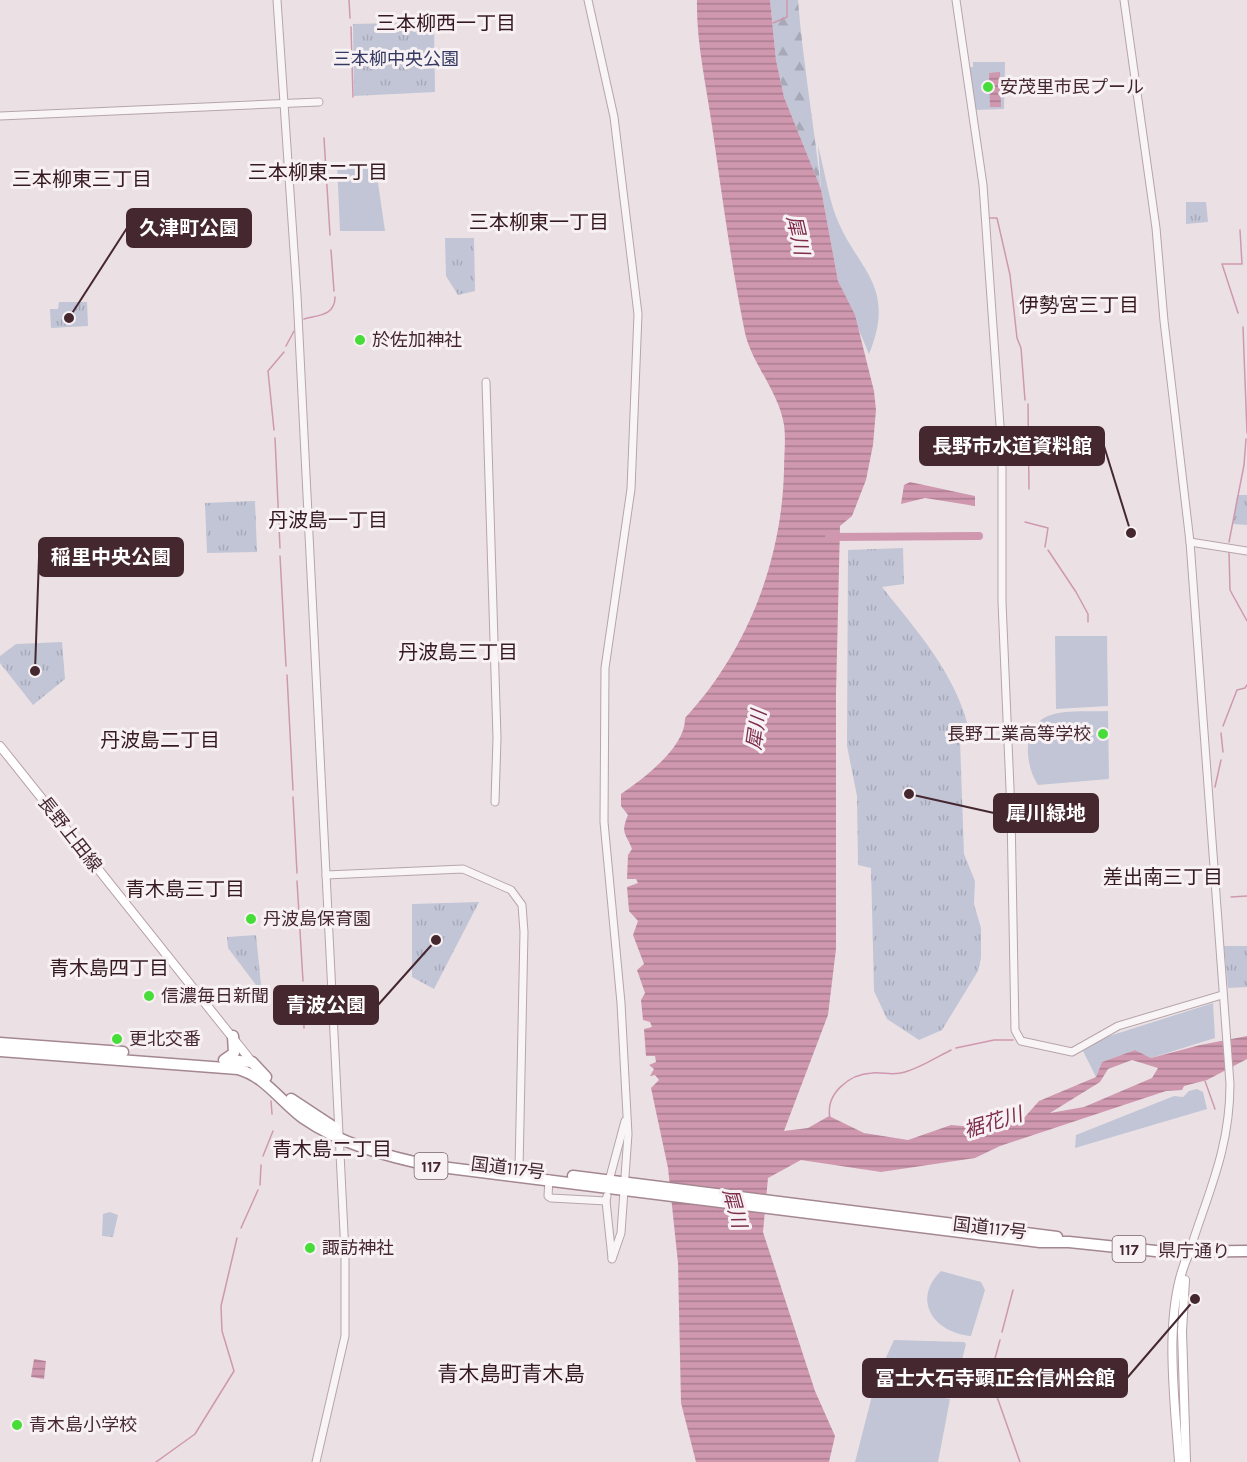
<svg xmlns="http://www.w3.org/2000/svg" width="1247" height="1462" font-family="Karla,'Noto Sans JP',sans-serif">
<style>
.grass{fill:#c1c5d6}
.forest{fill:url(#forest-firs)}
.park{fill:url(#park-tufts)}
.water{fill:url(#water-rules);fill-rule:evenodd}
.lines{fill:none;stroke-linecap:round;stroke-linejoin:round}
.stream{stroke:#cf98af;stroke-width:1.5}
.river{stroke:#cf98af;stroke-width:8}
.minor-casing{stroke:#b6a5aa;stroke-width:9}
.major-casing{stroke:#b89fa7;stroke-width:10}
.highway-casing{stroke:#a48790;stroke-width:13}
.minor{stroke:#f9f4f6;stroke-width:7}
.major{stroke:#fff;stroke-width:8}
.highway{stroke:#fff;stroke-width:10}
.poi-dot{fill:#47dd39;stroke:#f8f1f4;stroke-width:2}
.labels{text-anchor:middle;stroke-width:6;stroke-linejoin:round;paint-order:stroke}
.shield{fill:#f8f1f4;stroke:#7b646b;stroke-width:1.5}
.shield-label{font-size:16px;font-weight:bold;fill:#452730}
.park-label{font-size:18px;fill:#333962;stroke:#f8f1f4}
.poi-label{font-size:18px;fill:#452730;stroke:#f8f1f4;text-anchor:start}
.street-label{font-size:18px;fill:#452730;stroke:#f8f1f4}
.neighbourhood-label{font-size:20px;fill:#361a21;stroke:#f8f1f4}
.water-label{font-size:20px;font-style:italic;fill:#7e2d4b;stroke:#f8f1f4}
.quarter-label{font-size:21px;fill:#361a21;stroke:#f8f1f4}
.leader{fill:none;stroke:#452730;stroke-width:2}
.callout-dot{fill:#452730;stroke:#f8f1f4;stroke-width:2}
.callout{fill:#452730;stroke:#452730;stroke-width:2}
.callout-label{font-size:20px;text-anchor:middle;font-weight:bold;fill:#fff}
</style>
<defs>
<pattern id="forest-firs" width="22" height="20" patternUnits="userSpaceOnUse" patternTransform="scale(1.5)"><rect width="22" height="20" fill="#c1c5d6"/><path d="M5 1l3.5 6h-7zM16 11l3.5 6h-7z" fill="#a7a9b8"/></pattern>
<pattern id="park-tufts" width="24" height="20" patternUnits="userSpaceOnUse" patternTransform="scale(1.5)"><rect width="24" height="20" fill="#c1c5d6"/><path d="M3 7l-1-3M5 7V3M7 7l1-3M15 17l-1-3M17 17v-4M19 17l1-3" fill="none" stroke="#a7a9b8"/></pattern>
<pattern id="water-rules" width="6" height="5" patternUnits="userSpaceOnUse" patternTransform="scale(1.5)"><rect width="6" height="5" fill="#cf98af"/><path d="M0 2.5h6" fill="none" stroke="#aa7c8f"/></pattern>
</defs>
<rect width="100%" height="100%" fill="#ebe1e4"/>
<g class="grass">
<path d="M973,62H1005L1004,109L974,110L969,67H973Z"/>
<path d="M818,145C823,165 827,188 833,208C852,268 899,281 869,354L838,281L821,189Z"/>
<path d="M367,162L376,169L385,231H340L337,163Z"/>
<path d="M1055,636H1107L1108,706L1056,709Z"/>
<path d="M1108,711L1109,779L1038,785C1025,766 1021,727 1048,716C1064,709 1090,712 1108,711Z"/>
<path d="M1213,1003L1215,1038L1151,1058L1135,1050L1102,1062L1096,1077L1083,1051L1103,1038Z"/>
<path d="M1197,1089L1203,1092L1207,1109L1075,1148L1076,1135L1174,1096L1183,1097L1189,1091Z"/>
<path d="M941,1271L981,1282L985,1290L971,1336C934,1333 911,1300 941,1271Z"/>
<path d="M894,1340L964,1342L966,1344L955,1388L950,1392L882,1378L879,1373Z"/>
<path d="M882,1387L950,1399L938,1462H855L874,1388Z"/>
</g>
<path class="forest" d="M770,0H798C803,63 814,125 821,189L784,97L776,60Z"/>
<g class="park">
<path d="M434,22L435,92L354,96L353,24Z"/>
<path d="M1186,202H1206L1208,222L1186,224Z"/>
<path d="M445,238H474L475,291L458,295L446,276Z"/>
<path d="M59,302H87L88,326L51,328L50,309H58Z"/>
<path d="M1237,495H1247V525L1233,524Z"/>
<path d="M255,501L257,552L207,553L205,503Z"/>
<path d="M903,548L904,584L882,587C917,631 956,674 969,730H963L960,740L964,854L975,881L974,904L981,928V958L978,971L942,1030L919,1040L887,1019L874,991L871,868L858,865L857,796L847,746L848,550Z"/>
<path d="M62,642L65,679L33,705L0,663V656L16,644Z"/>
<path d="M479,902L434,989L412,977V904Z"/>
<path d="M256,935L261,985H256L228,948L227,937Z"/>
<path d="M1224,946H1247V987L1228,988Z"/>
<path d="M110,1212L118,1215L113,1237L102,1236L103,1214Z"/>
</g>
<g class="water">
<path d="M697,0H770L776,60L784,97L821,189L838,281L855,315L874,391L876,410L873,445L866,480L852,516L840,526L836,694V949L828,1015L784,1131L808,1128L829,1116L864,1133L908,1140L951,1125L986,1128L1023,1119L1039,1101L1096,1077L1102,1062L1135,1050L1151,1058L1200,1045L1247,1036V1059L1207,1080L1184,1086L1182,1090L1166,1091L1000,1146L975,1158L881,1172L801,1160L768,1178L763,1232L815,1391L835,1436L829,1462H696L681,1403L678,1263L668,1168L651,1088L659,1080L655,1075L650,1076L654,1069L649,1065L656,1062L655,1056H646L644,1029L652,1027L650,1022L643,1020L641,1000L645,993L637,970L644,964L633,935L638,921L629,911L627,887L638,883L636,879H627L628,855L632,849C626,833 620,834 628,815L621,806V794C643,779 686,747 685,718C747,651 782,561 784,470C784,456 786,439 784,425C779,392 752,364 745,333C731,264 722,195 712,126C706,84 696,41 697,0ZM1132,1060L1158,1068L1152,1078L1084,1107L1050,1113L1100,1082L1108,1069Z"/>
<path d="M1000,72L1001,107H990L989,73Z"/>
<path d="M910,482L975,496V506L925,498L901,504L904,485Z"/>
<path d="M34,1359L46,1361L44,1379L31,1377Z"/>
</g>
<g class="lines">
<g class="stream">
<path d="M349,0L350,18"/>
<path d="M773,23L787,17V0"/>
<path d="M351,27L353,97"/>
<path d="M324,138L330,235"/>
<path d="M989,218H997L1010,275L1017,338L1021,348L1025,400"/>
<path d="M331,250L334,291"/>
<path d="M1238,313L1222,264H1242L1240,230"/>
<path d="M304,319C318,315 335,316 335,297"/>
<path d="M1243,327L1247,433"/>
<path d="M286,346L294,331"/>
<path d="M1028,404L1029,489"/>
<path d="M274,430L268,371L284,352"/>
<path d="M275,438L280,548"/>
<path d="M1025,522L1048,528L1045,547"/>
<path d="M1229,542L1244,465L1246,439"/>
<path d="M1048,550L1076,592L1088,614V622"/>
<path d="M1229,551L1230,590L1247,621"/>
<path d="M280,556L286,666"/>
<path d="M287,675L293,790"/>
<path d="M1223,726L1237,690L1245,688L1247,685"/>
<path d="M1221,733L1223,752"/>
<path d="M1215,787L1221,760"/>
<path d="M293,797L297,873"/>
<path d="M297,881L303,981"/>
<path d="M1231,897L1247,896"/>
<path d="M303,988L304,1028"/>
<path d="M956,1048L994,1040H1013"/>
<path d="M1205,1081L1215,1109"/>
<path d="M271,1101L272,1114"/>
<path d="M830,1118C825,1094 849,1074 872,1073C884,1072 893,1076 905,1072C920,1068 937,1057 951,1050"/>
<path d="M263,1156L273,1131"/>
<path d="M260,1185L261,1165"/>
<path d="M241,1228L258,1190"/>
<path d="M1002,1332L1013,1290"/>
<path d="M1000,1340L990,1377L1020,1462"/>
<path d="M156,1462L195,1434L234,1371L222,1331L221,1306L237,1238"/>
</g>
<path class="river" d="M829,537L979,536"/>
<g class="minor-casing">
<g id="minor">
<path d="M277,0L297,295L345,1253V1336L316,1462"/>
<path d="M588,0L614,117L638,314L631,489L605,668L604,822L621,1003L628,1134L621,1233L612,1259"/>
<path d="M956,0L983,185L1002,454V602L1011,812L1015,1030L1021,1041L1072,1052L1118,1026L1222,995"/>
<path d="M1124,0L1156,228L1164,321L1190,542L1230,1084C1230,1149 1208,1193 1189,1253"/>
<path d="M0,116L319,102"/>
<path d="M486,382L497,738L495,802"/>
<path d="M1190,542L1247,551"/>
<path d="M326,875L463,869L511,890L522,905L524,932L519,1169"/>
<path d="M610,1177L625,1121"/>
<path d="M549,1179L548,1196L551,1198L606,1201L607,1196"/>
<path d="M606,1201L612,1258"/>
</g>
</g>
<g class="major-casing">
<g id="major">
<path d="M0,746L252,1062"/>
<path d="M1185,1280L1182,1331L1186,1462"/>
<path d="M1179,1462C1175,1401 1162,1310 1189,1253"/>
</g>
</g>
<g class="highway-casing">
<g id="highway">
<path d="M0,1043L123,1052"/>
<path d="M0,1051L238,1069C266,1077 280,1101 303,1118C340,1144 389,1157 433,1166L1040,1242H1069L1165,1252L1247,1251"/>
<path d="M224,1060L234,1053L233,1036"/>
<path d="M225,1060L252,1062L266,1077"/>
<path d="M291,1099L335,1128"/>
<path d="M573,1176L1057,1237"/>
</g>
</g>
<use href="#minor" class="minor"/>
<use href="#major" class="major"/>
<use href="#highway" class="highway"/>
</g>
<g class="poi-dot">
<circle cx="988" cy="87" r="6"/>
<circle cx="360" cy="340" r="6"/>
<circle cx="1103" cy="734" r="6"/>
<circle cx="251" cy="919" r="6"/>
<circle cx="149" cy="996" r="6"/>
<circle cx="117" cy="1039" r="6"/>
<circle cx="310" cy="1248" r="6"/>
<circle cx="17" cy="1425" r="6"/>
</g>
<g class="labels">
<g class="shield">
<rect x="414.5" y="1153" width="33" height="26" rx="4.5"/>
<rect x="1112.5" y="1236" width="33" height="26" rx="4.5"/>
</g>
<g class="shield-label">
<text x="431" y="1172">117</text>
<text x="1129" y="1255">117</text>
</g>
<g class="park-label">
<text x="396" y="65">三本柳中央公園</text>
</g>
<g class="poi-label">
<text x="1000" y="93">安茂里市民プール</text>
<text x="372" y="346">於佐加神社</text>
<text x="1091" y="740" text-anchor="end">長野工業高等学校</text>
<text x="263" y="925">丹波島保育園</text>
<text x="161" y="1002">信濃毎日新聞</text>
<text x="129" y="1045">更北交番</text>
<text x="322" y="1254">諏訪神社</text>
<text x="29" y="1431">青木島小学校</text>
</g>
<g class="street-label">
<text transform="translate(70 834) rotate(52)" y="6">長野上田線</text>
<text transform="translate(508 1168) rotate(7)" y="6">国道117号</text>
<text transform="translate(990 1228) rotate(7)" y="6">国道117号</text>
<text transform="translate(1194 1251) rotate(1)" y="6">県庁通り</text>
</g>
<g class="neighbourhood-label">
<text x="446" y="30">三本柳西一丁目</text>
<text x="318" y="179">三本柳東二丁目</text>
<text x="82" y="186">三本柳東三丁目</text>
<text x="539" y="229">三本柳東一丁目</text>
<text x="1079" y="312">伊勢宮三丁目</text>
<text x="328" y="527">丹波島一丁目</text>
<text x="458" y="659">丹波島三丁目</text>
<text x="160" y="747">丹波島二丁目</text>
<text x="1163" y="884">差出南三丁目</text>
<text x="185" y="896">青木島三丁目</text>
<text x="109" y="975">青木島四丁目</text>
<text x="332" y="1156">青木島二丁目</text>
</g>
<g class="water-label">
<text transform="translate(798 235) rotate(77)" y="7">犀川</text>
<text transform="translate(756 730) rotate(-82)" y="7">犀川</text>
<text transform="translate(993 1122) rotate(-17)" y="7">裾花川</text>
<text transform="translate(735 1208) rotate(75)" y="7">犀川</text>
</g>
<g class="quarter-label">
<text x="511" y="1381">青木島町青木島</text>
</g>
</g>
<path class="leader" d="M69 318L127 228M1131 533L1104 446M35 671L39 557M909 794L994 813M436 940L378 1005M1195 1299L1127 1378"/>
<g class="callout-dot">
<circle cx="69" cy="318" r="6"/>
<circle cx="1131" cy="533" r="6"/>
<circle cx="35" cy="671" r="6"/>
<circle cx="909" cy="794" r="6"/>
<circle cx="436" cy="940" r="6"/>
<circle cx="1195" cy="1299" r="6"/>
</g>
<g class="callout">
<rect x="127" y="209" width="124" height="38" rx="6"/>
<rect x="920" y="427" width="184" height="38" rx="6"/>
<rect x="39" y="538" width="144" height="38" rx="6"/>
<rect x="994" y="794" width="104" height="38" rx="6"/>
<rect x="274" y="986" width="104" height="38" rx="6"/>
<rect x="863" y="1359" width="264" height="38" rx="6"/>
</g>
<g class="callout-label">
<text x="189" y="235">久津町公園</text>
<text x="1012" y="453">長野市水道資料館</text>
<text x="111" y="564">稲里中央公園</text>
<text x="1046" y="820">犀川緑地</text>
<text x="326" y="1012">青波公園</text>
<text x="995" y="1385">冨士大石寺顕正会信州会館</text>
</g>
</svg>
